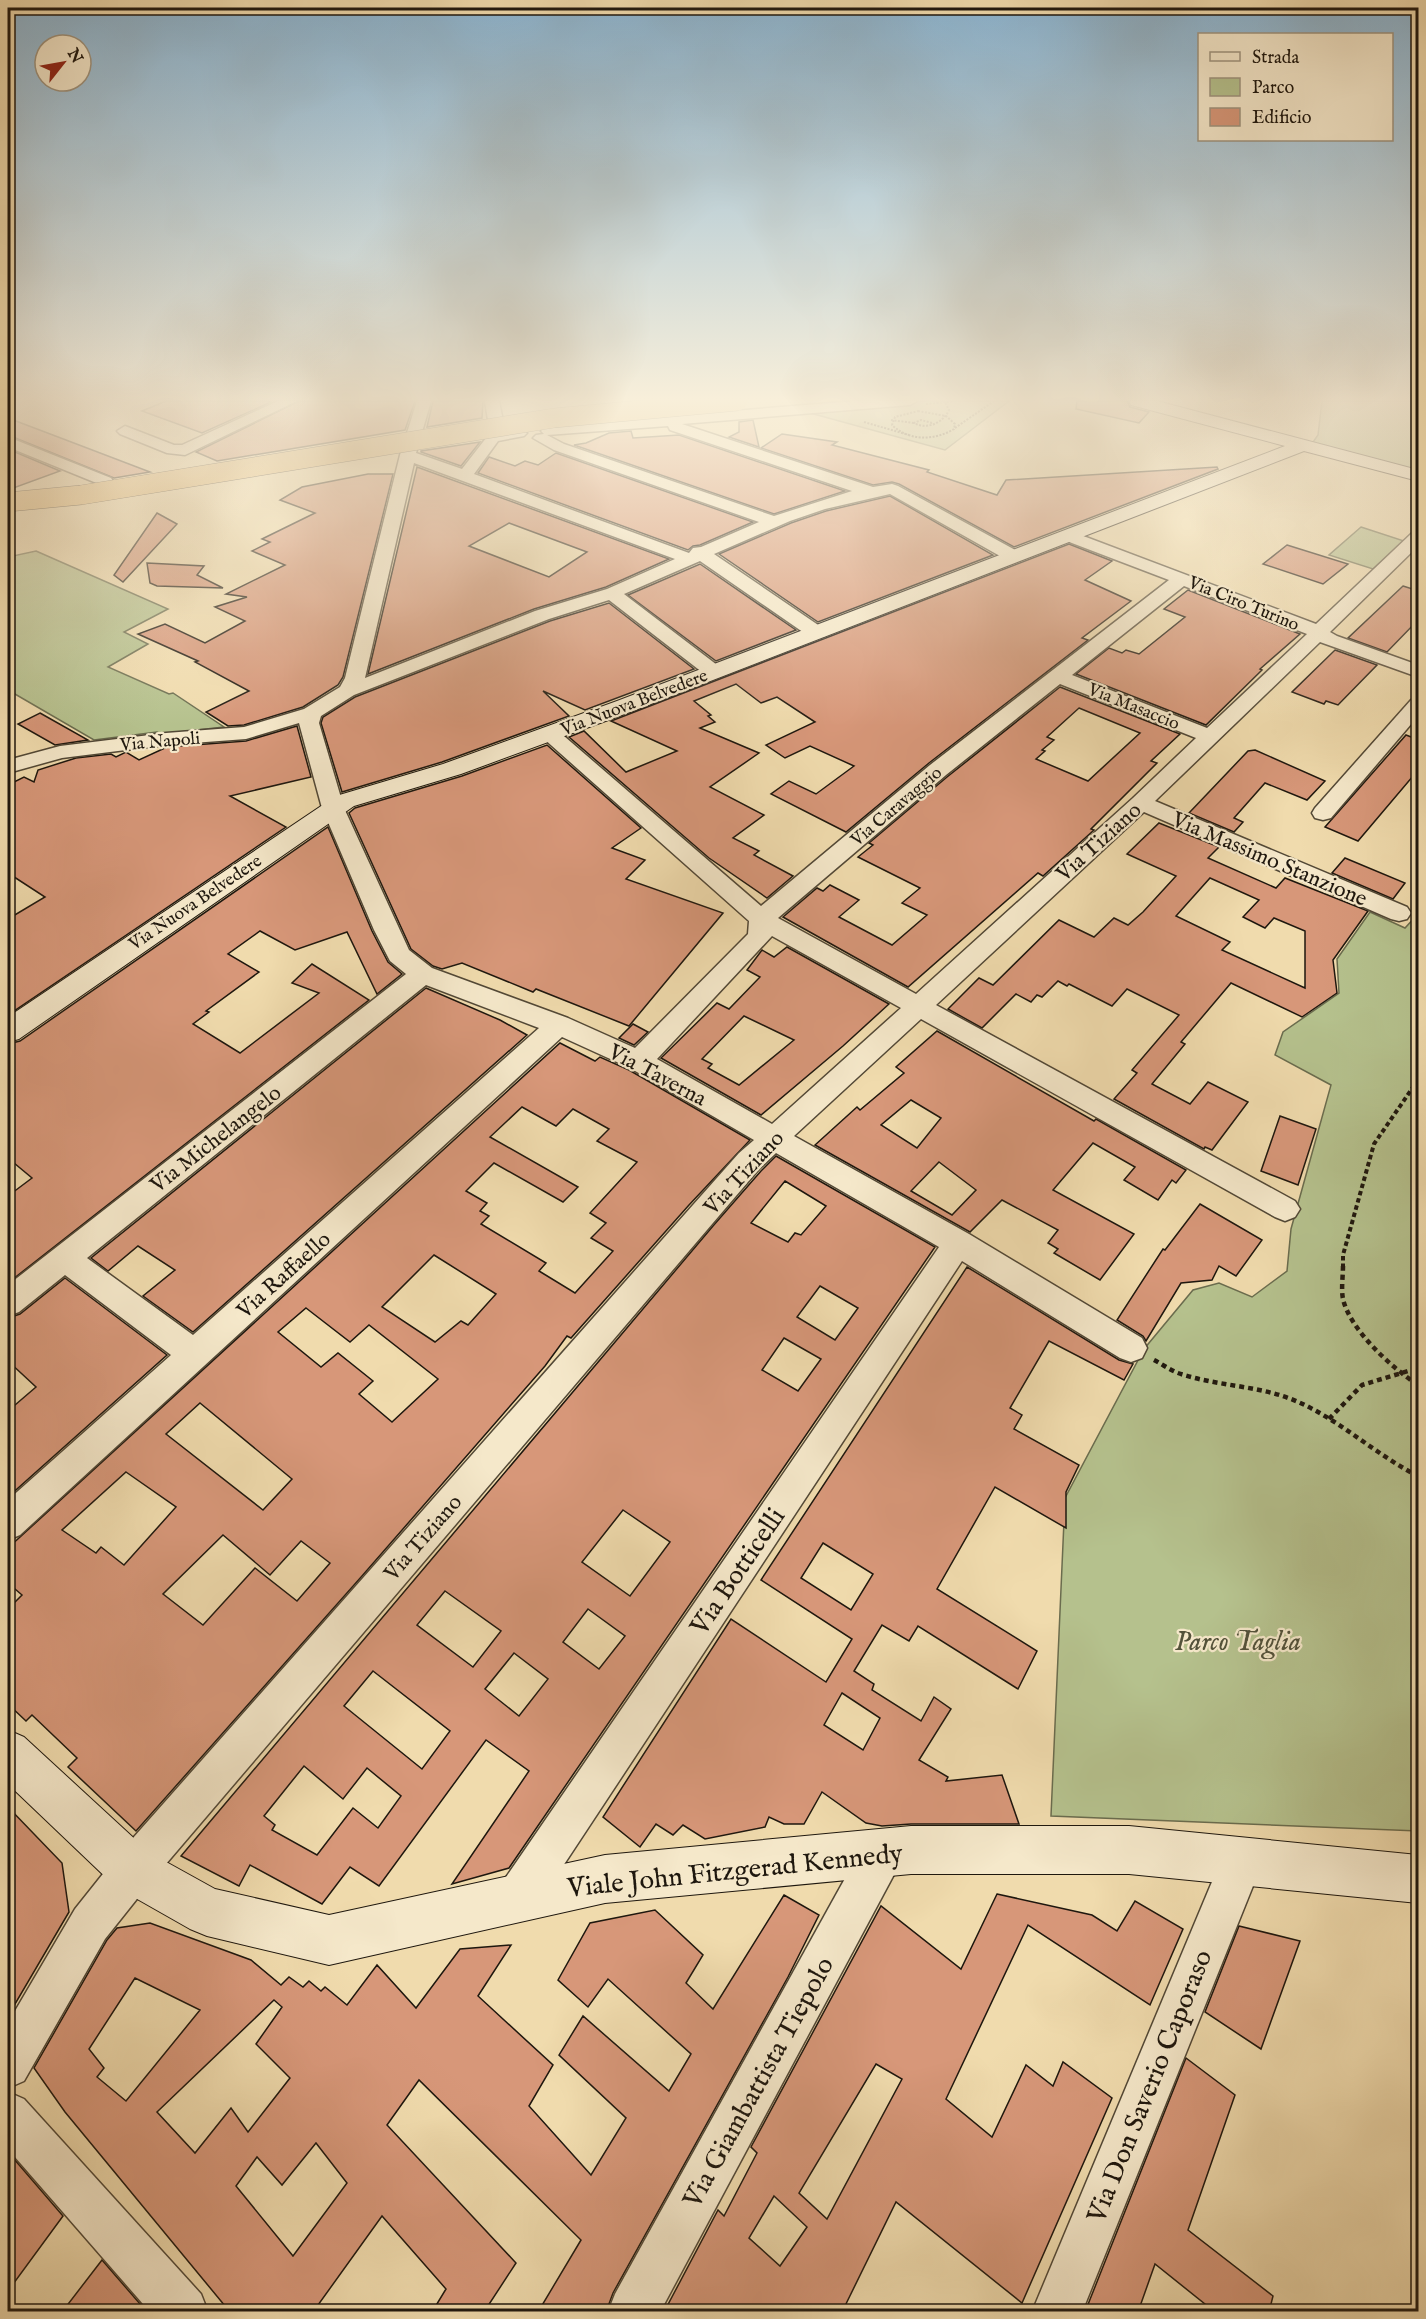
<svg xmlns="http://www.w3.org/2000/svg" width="1426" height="2319" font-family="'IM FELL English',serif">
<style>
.green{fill:#b5c18d;stroke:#6a6c4e;stroke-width:1.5}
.building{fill:#d79779;stroke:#1e170e;stroke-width:1.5;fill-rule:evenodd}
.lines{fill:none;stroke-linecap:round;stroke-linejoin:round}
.street-casing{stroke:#524836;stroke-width:3}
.secondary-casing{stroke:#1e170e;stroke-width:2}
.path-far2{stroke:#1e170e;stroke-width:2;stroke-dasharray:2 1.5;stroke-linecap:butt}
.path-far1{stroke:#1e170e;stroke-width:4;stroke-dasharray:4.5 3;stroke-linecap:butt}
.path{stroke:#1e170e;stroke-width:4.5;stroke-dasharray:5 4;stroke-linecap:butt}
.street{fill:#f5e8ca;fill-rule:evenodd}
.secondary{fill:#f5e8ca;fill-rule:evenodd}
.highway-bridge-casing{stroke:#1e170e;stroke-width:20;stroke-linecap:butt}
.highway-bridge{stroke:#e8be76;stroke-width:19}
.labels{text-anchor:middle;stroke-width:4.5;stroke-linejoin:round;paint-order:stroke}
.far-street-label{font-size:18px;fill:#1e170e;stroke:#f5e8ca}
.street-label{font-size:22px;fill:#1e170e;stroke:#f5e8ca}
.near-street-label{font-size:27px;fill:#1e170e;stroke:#f5e8ca}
.near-park-label{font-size:27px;font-style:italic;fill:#53523a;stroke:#f5e8ca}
</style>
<rect width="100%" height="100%" fill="#f0dbad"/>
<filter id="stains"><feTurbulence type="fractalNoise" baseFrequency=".00333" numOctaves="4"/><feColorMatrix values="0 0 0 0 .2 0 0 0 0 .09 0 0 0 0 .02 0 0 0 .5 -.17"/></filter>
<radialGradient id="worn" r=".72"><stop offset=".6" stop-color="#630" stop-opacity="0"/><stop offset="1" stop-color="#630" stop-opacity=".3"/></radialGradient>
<g class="green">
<path d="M924,401H1009L945,450L810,413Z"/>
<path d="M1322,401H1418V472L1311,445L1318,435Z"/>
<path d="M1361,527L1404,541L1373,569L1329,555Z"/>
<path d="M36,551L168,609L124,632L148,644L108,667L169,694L173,693L224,727L161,734L157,732L94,740L8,690V557Z"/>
<path d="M1370,912L1405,928L1418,914V1831L1051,1816L1065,1498L1144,1349L1193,1290L1219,1283L1252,1297L1287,1271L1291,1229L1331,1085L1275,1055L1283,1032L1339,993L1337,959Z"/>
</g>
<g class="building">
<path d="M166,401H269L271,402L202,433L142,411Z"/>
<path d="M299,401H415L405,430L217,461L196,452Z"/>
<path d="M433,401H483L482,418L427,427Z"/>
<path d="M1077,401H1127L1130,407L1149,412L1139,423L1076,409Z"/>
<path d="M8,418L66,440L150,472L114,478L8,435Z"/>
<path d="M753,420L759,447L729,437L739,432V422Z"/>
<path d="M631,431L633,438L679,435L845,491L774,514L574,445L586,443L609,433Z"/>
<path d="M782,434L837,442L832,445L929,470L927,472L997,495L1006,480L1217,467L1218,469L1014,547L899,484L892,482L873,485L761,448Z"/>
<path d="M480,442L461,466L421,452V451Z"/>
<path d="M8,449L60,471L8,490Z"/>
<path d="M556,453L753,522L700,545L693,546L688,550L478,473L489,457L515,466L525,461L538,465Z"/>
<path d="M417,467L669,559L606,587L534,609L368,674ZM509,523L587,552L549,577L469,546Z"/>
<path d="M368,474H393L343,677L338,685L303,707L244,725L228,726L206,712L249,691L195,662L198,661L138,634L165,624L205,643L245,621L215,607L247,597L226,594L285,565L252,551L270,542L262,539L315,513L280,500L302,487Z"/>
<path d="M890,496L993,555L818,622L719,554L791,523L826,511Z"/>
<path d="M157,513L177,524L123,582L114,575Z"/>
<path d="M1069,544L1112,561L1085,580L1131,601L1082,638L1088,640L929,763L846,832L771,794L789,781L816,794L854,766L810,746L785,758L766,745L815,722L777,697L761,703L736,684L694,701L711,715L708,716L715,722L700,728L759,753L710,787L764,815L733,838L759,851L754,855L793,876L767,898L709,858L569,737L584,731L626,772L677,751L611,721Z"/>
<path d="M1287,545L1348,564L1323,584L1263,564Z"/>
<path d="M147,563L204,566L197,575L223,588L157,586L150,583Z"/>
<path d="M700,564L796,630L716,661L628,595Z"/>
<path d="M1403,586L1419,591V619L1387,652L1348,638Z"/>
<path d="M1188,590L1300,634L1260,669L1262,670L1206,725L1076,674L1109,648L1122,653L1126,650L1139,654L1185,617L1164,609Z"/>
<path d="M609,603L694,669L585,710L543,691L569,716L442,762L342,792L321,723L323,717L355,697L550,621Z"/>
<path d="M1335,650L1377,665L1338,705L1326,701L1324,704L1292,692Z"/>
<path d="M1060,687L1180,734L1151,761L1157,763L1091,829L1094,830L1043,876L1038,873L908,987L783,917L817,888L823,891L830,885L859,900L839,917L892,945L927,915L902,903L920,888L858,857L873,845L869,843L947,777ZM1079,708L1140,733L1088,781L1036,759L1045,751L1042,750L1054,740L1047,737Z"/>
<path d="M40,713L88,740L55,745L18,724Z"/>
<path d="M297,726L311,777L230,796L286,827L8,1015V919L45,897L8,873V785L24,777L34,782L38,770L76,758L111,754L116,757L126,752L139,760L167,747L246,741Z"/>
<path d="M1406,735L1419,740V769L1358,841L1325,827Z"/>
<path d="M547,745L641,828L612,848L645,860L626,879L723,913L629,1026L536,989L533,992L462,963L442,969L433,966L411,949L349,813L355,808L462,776Z"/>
<path d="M1255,750L1325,781L1307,800L1265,783L1234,818L1243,822L1234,832L1189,813L1248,751Z"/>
<path d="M1159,823L1219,847L1208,858L1276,888L1285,878L1368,911L1333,960L1337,993L1302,1017L1231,983L1181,1042L1185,1044L1152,1084L1190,1104L1208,1082L1248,1102L1212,1150L1205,1147L1204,1149L1114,1099L1137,1073L1132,1070L1179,1015L1127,989L1112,1006L1069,984L1067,986L1058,981L1042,997L1037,995L1031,1002L1016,994L982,1028L948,1009L979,978L993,985L1059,920L1094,937L1114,918L1128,925L1143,912L1176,876L1127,854ZM1210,878L1259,900L1243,917L1265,928L1274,918L1305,931V988L1222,950L1230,942L1176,916Z"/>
<path d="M328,827L372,931L388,962L402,974L377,994L347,932L295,950L260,931L228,954L259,972L206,1011L209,1012L193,1024L240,1053L319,993L292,983L312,964L369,1000L8,1283V1196L32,1178L8,1158V1044L20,1041Z"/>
<path d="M1345,858L1405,883L1393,899L1332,873Z"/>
<path d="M787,947L889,1004L843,1046L761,1115L661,1058L717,1003L729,1009L760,977L747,970L762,950L774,957ZM744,1016L794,1040L739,1085L708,1068L712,1064L702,1059Z"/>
<path d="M426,988L500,1020L527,1035L193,1332L143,1296L175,1270L138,1246L108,1271L91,1258Z"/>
<path d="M633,1024L648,1032L634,1045L619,1038Z"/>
<path d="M937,1031L1094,1121L1096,1119L1186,1170L1176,1183L1172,1180L1158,1200L1124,1180L1135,1167L1093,1143L1053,1190L1134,1234L1100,1280L1054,1253L1058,1249L1048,1243L1058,1230L1002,1200L970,1232L815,1145L857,1107L860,1110L904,1073L896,1067ZM911,1100L941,1118L917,1148L881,1125ZM939,1162L976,1190L952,1215L911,1191Z"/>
<path d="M560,1043L595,1061L600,1057L629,1070L750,1140L689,1205L571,1338L567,1336L545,1366L362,1576L136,1831L68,1767L77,1758L32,1715L26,1721L8,1704V1609L22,1595L8,1583V1548ZM522,1107L556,1126L573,1109L609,1129L597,1141L637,1162L590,1213L606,1223L591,1238L613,1251L575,1293L539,1271L546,1263L481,1224L489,1216L480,1211L487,1203L466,1191L494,1163L563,1202L578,1187L490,1137ZM434,1255L496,1294L468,1325L461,1321L435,1342L382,1307ZM306,1308L350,1342L369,1325L438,1379L392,1422L359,1394L373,1381L338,1353L321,1367L278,1332ZM200,1403L292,1479L263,1510L166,1434ZM126,1472L176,1507L124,1565L101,1547L96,1553L62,1530ZM223,1535L270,1575L301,1541L330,1563L297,1601L255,1568L203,1625L163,1594Z"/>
<path d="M1280,1116L1316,1129L1298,1185L1261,1171Z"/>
<path d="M776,1156L935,1247L509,1868L452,1884L529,1771L486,1740L379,1886L350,1867L322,1904L250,1865L239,1886L181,1856L713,1226L761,1171ZM785,1181L826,1206L801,1235L795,1233L788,1242L751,1223ZM820,1286L858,1308L835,1340L797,1317ZM784,1338L821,1359L798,1391L762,1370ZM623,1510L670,1542L630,1596L582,1562ZM445,1591L501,1631L473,1667L417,1625ZM588,1609L625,1636L599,1669L563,1642ZM514,1653L548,1679L519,1716L485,1689ZM373,1671L450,1731L422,1769L344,1706ZM304,1766L343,1799L367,1768L401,1796L378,1828L353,1808L317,1855L272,1830L275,1825L264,1816Z"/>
<path d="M1200,1204L1262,1240L1236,1276L1219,1266L1212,1280L1181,1283L1146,1341L1143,1336L1117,1320L1163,1249L1165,1250Z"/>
<path d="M967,1267L1119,1360L1133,1364L1124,1380L1049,1341L1010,1408L1022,1415L1014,1429L1079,1465L1066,1492V1528L995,1487L937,1589L1037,1651L1018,1689L918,1626L909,1641L882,1625L854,1671L874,1684L872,1690L921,1721L934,1697L951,1709L919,1760L948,1777L946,1781L1002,1775L1019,1824H911L882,1826L866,1823L822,1792L804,1824H784L769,1817L765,1827L705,1839L683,1825L673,1835L656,1824L640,1847L603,1817L731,1619L826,1682L852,1639L761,1580ZM823,1543L873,1574L851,1610L801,1578ZM842,1693L880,1718L863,1750L824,1725Z"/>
<path d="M65,1278L167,1355L8,1497V1411L36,1387L8,1361V1318L20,1314Z"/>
<path d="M8,1807L62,1863L69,1912L8,2016Z"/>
<path d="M997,1894L1092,1915L1117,1931L1135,1901L1183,1929L1150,2005L1028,1925L946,2099L992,2137L1026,2065L1053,2086L1063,2062L1112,2098L1022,2303L896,2202L842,2312H664L718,2210L724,2216L757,2153L751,2147L881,1906L961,1969ZM876,2064L902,2079L827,2219L799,2193ZM774,2196L807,2227L780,2266L749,2238Z"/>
<path d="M784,1895L819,1915L788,1977L613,2293L606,2312H538L581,2240L419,2080L387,2125L516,2263L484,2312H432L446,2289L382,2216L313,2312H230L65,2112L34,2068L107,1940L117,1928L150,1923L251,1960L281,1985L289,1977L303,1987L309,1981L321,1991L325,1987L347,2005L377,1965L416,2008L460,1949L511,1945L478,1996L553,2065L529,2106L591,2175L626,2118L559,2055L583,2016L669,2091L691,2054L608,1979L588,2007L558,1980L590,1923L655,1910L703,1955L686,1983L713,2009ZM135,1978L200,2010L126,2101L97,2077L104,2068L89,2049ZM274,2000L282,2007L256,2044L290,2078L248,2132L231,2108L195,2153L157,2112ZM316,2143L347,2183L293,2256L236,2186L257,2157L282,2185Z"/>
<path d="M1239,1926L1300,1941L1261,2049L1205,2012Z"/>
<path d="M1186,2058L1235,2095L1188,2230L1273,2296L1269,2312H1215L1155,2264L1138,2312H1085Z"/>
<path d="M8,2152L63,2216L8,2291Z"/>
<path d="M102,2260L147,2312H62Z"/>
</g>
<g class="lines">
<g class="street-casing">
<g id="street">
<path d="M278,401H297L185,455L167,453L120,434L117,431L125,426L174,445H182Z"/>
<path d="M417,401H431L416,453L462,469L490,433L485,401H499L505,431L519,428L527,433L524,436L498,441L474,474L689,553L693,548L701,547L759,522L554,450L533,438L536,435L544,434L541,431L544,428L549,426L855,401H917L910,405L682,424L873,487L892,484L898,486L1019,552L1022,556L1019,560H1007L890,494L825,509L790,521L714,554L824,629L826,633L824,637H810L700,561L624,594L721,668L724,672L721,676H707L609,600L549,619L354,695L321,716L319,723L344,808L409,950L432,968L568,1018L635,1048L748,934L749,921L543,738L540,734L543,730L550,728L557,730L761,906L930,765L1169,580L1064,540L1061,536L1064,532L1070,531L1316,624L1412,533L1418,532V546L1330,632L1337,636L1418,665V677L1320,642L1155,801L1407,907L1411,913L1407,919L1399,921L1391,919L1144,812L936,1005L1295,1201L1300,1209L1295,1217L1285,1221L1275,1217L921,1019L794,1136L969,1234L1142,1338L1147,1348L1142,1358L1131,1362L1120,1358L962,1261L532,1913L517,1919L502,1913L496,1898L502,1883L939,1247L776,1153L759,1169L148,1885L105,1939L24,2081L8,2088V2023L75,1909L118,1855L739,1153L754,1140L630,1068L562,1037L20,1535L8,1540V1500L171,1355L65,1275L19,1312L8,1316V1285L406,974L390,961L374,930L322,808L299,723L246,739L166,745L62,758L8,773V760L60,746L166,733L244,727L304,709L340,687L345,678L400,455ZM668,426L670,430L852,491L774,516L564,444L547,435ZM414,463L675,559L607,589L535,611L365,678ZM1184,586L1307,634L1207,728L1072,675ZM1060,684L1196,738L1133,798L916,994L778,918L946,775ZM772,936L901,1008L772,1124L657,1059ZM426,985L539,1028L193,1335L87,1258Z"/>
<path d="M8,437L111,478L113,481L111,484H99L8,447Z"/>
<path d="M1418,698V716L1331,818L1323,820L1315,818L1312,813L1315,808L1411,700Z"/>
<path d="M883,1831L898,1837L904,1852L898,1867L660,2312H608L615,2294L868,1837Z"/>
<path d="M1242,1840L1257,1846L1263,1861L1082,2312H1032L1227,1846Z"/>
<path d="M8,2092L24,2099L201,2294L208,2312H150L8,2149Z"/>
</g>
</g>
<g class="secondary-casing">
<g id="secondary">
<path d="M1129,401H1157L1418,470V481L1304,451L633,711L461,774L354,806L19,1039L8,1042V1017L336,796L443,764L617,701L1285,446L1131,405Z"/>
<path d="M8,1730L24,1737L150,1853L215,1889L329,1915L605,1855L911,1826H1129L1418,1855V1903L1129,1874H911L605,1903L329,1965L207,1936L190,1929L116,1887L8,1784Z"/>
</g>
</g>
<g class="path-far2">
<path d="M926,404L956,401"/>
<path d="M918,411L946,416L955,424L954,429C934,441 909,441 892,425L895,417Z"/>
<path d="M891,420L914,423"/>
<path d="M864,422L909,435"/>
<path d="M932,423L921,420L914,423C927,430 943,423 949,410L945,402"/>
<path d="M955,428L994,401"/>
</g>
<path class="path-far1" d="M1343,1268V1255L1374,1144L1418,1080"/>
<g class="path">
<path d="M1343,1266C1343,1276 1341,1289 1343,1299C1350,1330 1392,1368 1418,1385"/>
<path d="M1154,1360C1162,1364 1170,1370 1178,1373C1215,1386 1255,1385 1291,1399C1337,1417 1374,1454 1418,1476"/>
<path d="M1329,1419L1362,1385L1418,1368"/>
</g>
<use href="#street" class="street"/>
<use href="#secondary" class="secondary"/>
<g class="highway-bridge-casing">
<path id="highway-bridge" d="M8,502L81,495L554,418L738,401"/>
</g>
<use href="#highway-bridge" class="highway-bridge"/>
</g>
<linearGradient id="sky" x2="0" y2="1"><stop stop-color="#8bb6d4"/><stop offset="0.55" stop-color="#f8efda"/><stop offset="1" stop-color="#f8efda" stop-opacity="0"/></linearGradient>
<rect width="1426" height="726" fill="url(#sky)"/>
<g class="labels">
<g class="far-street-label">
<text transform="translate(1244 603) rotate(22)" y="6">Via Ciro Turino</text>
<text transform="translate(634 702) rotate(-21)" y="6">Via Nuova Belvedere</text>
<text transform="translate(1134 706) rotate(22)" y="6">Via Masaccio</text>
<text transform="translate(160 741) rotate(-5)" y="6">Via Napoli</text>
<text transform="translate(896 806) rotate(-40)" y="6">Via Caravaggio</text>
<text transform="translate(195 902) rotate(-34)" y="6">Via Nuova Belvedere</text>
</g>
<g class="street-label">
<text transform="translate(1098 841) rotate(-42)" y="8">Via Tiziano</text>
<text transform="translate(1270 858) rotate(23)" y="8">Via Massimo Stanzione</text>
<text transform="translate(658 1074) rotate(28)" y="8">Via Taverna</text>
<text transform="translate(215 1138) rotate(-38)" y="8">Via Michelangelo</text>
<text transform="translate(743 1172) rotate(-47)" y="8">Via Tiziano</text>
<text transform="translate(283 1274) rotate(-42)" y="8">Via Raffaello</text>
<text transform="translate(422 1537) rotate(-49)" y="8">Via Tiziano</text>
</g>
<g class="near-street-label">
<text transform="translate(737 1571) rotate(-56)" y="9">Via Botticelli</text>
<text transform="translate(735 1870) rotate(-6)" y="9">Viale John Fitzgerad Kennedy</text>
<text transform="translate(758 2082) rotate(-61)" y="9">Via Giambattista Tiepolo</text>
<text transform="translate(1149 2086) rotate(-68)" y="9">Via Don Saverio Caporaso</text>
</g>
<g class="near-park-label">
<text x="1238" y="1650">Parco Taglia</text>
</g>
</g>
<rect width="1426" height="2319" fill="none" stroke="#f0dbad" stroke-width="30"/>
<rect x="9" y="9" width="1408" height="2301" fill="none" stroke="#1e170e" stroke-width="3"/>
<rect x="15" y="15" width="1396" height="2289" fill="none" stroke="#1e170e" stroke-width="1.5"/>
<rect x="1198" y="33" width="195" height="108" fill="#f5e8ca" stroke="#9f947f" stroke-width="1.5"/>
<rect x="1210" y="52" width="30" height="9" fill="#f5e8ca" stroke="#9f947f" stroke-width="1.5"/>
<text x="1252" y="63" font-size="18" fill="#1e170e">Strada</text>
<rect x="1210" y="78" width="30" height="18" fill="#b5c18d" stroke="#9f947f" stroke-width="1.5"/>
<text x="1252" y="93" font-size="18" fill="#1e170e">Parco</text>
<rect x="1210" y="108" width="30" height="18" fill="#d79779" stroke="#9f947f" stroke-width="1.5"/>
<text x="1252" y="123" font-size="18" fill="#1e170e">Edificio</text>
<g transform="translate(63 63) rotate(59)"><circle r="28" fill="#f5e8ca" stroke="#9f947f" stroke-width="1.5"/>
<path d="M0-4.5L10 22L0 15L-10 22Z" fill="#8f2418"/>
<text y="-9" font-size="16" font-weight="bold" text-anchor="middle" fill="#1e170e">N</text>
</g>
<rect width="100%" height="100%" filter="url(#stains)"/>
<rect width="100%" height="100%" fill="url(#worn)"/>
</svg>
